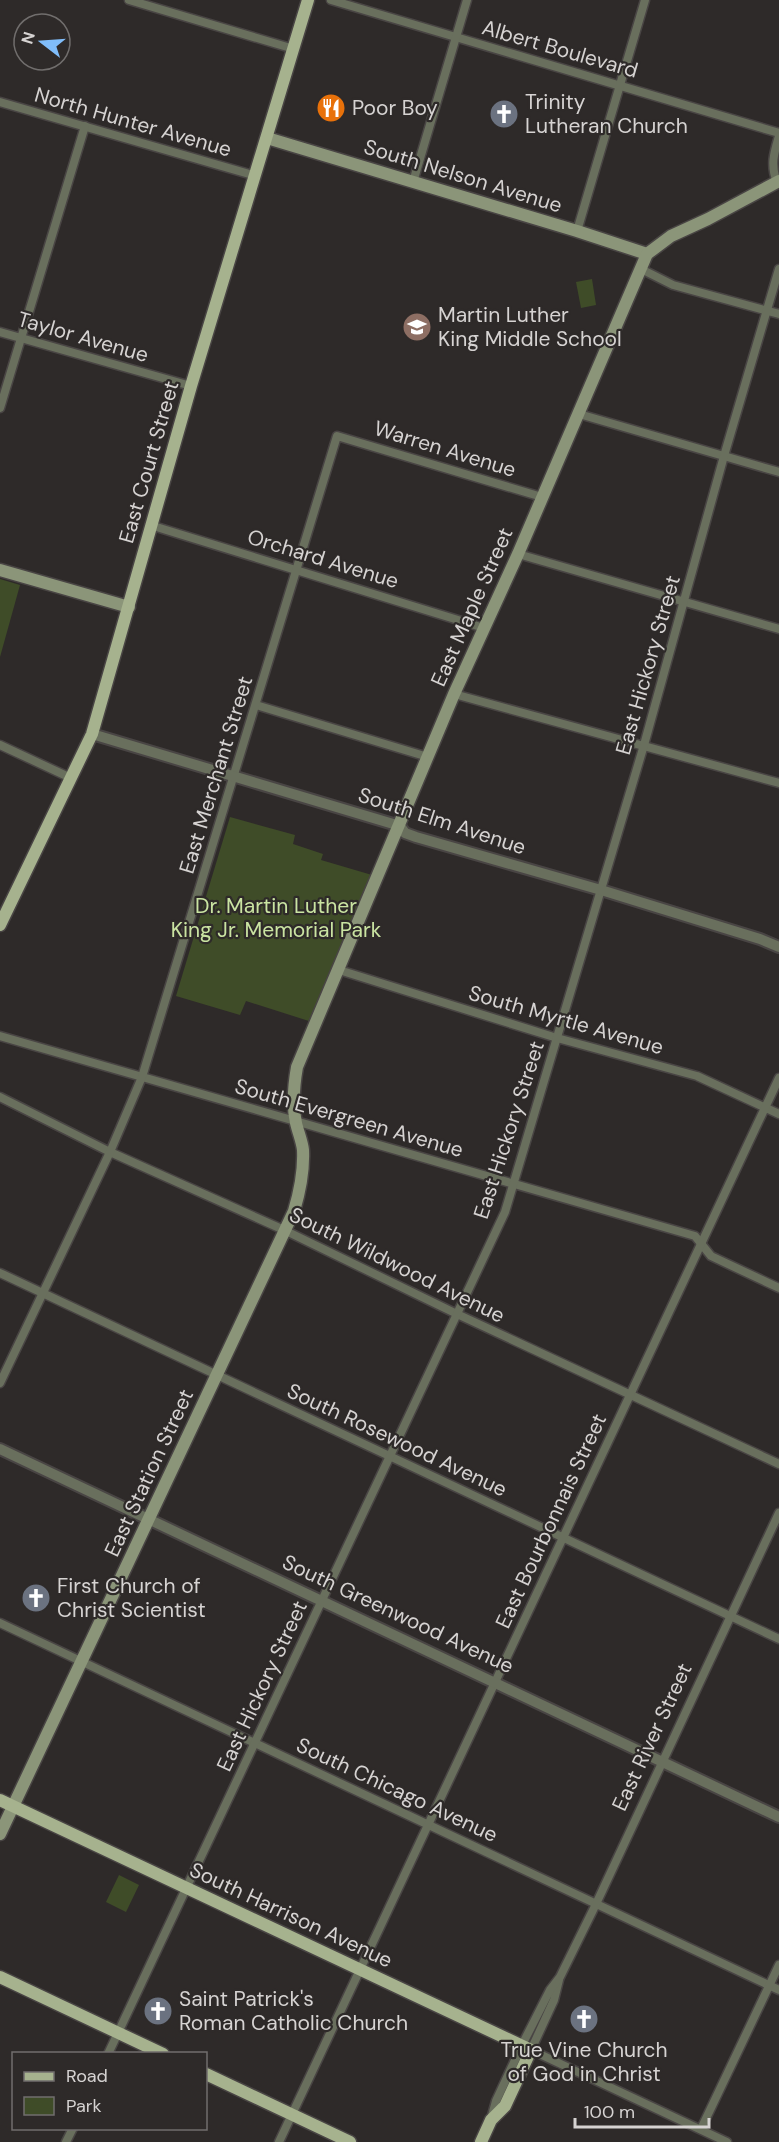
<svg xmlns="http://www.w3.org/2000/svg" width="779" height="2142" font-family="'DM Sans',sans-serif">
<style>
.green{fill:#3f4c28}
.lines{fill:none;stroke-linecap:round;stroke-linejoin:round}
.minor-casing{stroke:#494544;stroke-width:11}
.tertiary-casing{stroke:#494544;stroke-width:14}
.secondary-casing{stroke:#494544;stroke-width:15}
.primary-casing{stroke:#494544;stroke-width:15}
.minor{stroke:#696f5d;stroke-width:8}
.tertiary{stroke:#696f5d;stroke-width:10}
.secondary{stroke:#8b9579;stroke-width:12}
.primary{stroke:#a6b28e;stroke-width:12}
.labels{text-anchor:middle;stroke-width:4.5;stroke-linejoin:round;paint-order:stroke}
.street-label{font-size:21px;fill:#d6d3d2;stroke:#2e2a29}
.poi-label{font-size:21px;fill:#d6d3d2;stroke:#2e2a29;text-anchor:start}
.park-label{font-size:21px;fill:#cae4a2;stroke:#2e2a29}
</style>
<rect width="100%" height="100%" fill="#2e2a29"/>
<g class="green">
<path d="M592,279L596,305L581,308L576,282Z"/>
<path d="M0,579L20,585L0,657Z"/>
<path d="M230,817L295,835L293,844L323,854L321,860L372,875L312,1022L246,1001L240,1015L176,996Z"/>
<path d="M119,1875L139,1885L126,1912L106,1902Z"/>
</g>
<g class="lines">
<g class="minor-casing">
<g id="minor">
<path d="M129,0L294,49"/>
<path d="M331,0L779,133"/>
<path d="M0,102L256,176"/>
<path d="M413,182L467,0"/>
<path d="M777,182C770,165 774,153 779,136"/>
<path d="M577,231L645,0"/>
<path d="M641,269L673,285L779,314"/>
<path d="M0,332L191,386"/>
<path d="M0,408L85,126"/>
<path d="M579,414L779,472"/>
<path d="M150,525L484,628"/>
<path d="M518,554L779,629"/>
<path d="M454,694L779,783"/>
<path d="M256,705L428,757"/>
<path d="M0,745L71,778"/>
<path d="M339,970L557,1038L697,1076L779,1114"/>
<path d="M0,1036L695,1236L711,1256L779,1288"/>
<path d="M0,1097L110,1152L284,1230L457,1314L779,1464"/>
<path d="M0,1273L779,1639"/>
<path d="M0,1383L110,1152L142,1077L337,436L542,497"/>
<path d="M0,1623L779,1990"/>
<path d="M559,1980L554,2000L531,2050L727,2142"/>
<path d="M108,2054L505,1212L644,745L724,456L779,269"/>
<path d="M491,2119L496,2101L522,2045L550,1990L560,1977L596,1904L779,1513"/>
<path d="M701,2129L779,1965"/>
<path d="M66,2142L73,2128"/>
<path d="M279,2142L779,1078"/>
</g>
</g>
<g class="tertiary-casing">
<g id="tertiary">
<path d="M92,734L400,826L405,833L416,837L601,890L760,939L779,947"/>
<path d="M0,1449L779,1817"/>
</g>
</g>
<g class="secondary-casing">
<g id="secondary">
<path d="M267,138L577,231L647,254"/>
<path d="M0,570L129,607"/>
<path d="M0,1834L294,1211C300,1191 304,1171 303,1150C302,1141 298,1132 296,1123C292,1105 294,1084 297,1067L454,694L518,554L647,254L671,236L708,219L779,181"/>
</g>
</g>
<g class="primary-casing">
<g id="primary">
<path d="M0,925L92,734L191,386L308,0"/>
<path d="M0,1800L531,2050L505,2106L491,2120L481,2142"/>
<path d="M0,1977L163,2054"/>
<path d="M206,2074L350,2142"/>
</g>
</g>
<use href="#minor" class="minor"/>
<use href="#tertiary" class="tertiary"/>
<use href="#secondary" class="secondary"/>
<use href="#primary" class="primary"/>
</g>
<defs>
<g id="restaurant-disc" transform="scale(1.5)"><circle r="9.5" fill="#e8710a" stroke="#2e2a29"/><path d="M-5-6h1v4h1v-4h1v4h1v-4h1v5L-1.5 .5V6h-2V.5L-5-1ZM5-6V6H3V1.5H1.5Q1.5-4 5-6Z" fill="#fff"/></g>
<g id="church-disc" transform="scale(1.5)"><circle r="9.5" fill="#6b7280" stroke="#2e2a29"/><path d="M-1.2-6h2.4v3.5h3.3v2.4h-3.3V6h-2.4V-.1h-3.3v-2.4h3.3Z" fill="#fff"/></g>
<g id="school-disc" transform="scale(1.5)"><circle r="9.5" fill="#8d6e63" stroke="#2e2a29"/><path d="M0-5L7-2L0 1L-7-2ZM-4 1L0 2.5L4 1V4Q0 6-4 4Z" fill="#fff"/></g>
</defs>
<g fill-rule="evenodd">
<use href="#restaurant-disc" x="331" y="108"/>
<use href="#church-disc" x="504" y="114"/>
<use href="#school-disc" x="417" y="327"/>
<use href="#church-disc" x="36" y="1598"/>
<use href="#church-disc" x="158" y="2011"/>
<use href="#church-disc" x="584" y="2019"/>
</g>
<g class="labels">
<g class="street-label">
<text transform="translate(560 49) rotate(16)" y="7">Albert Boulevard</text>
<text transform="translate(133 122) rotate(16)" y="7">North Hunter Avenue</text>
<text transform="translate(463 176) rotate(17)" y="7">South Nelson Avenue</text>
<text transform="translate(83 337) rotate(16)" y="7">Taylor Avenue</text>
<text transform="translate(445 449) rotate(17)" y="7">Warren Avenue</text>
<text transform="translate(149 462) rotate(-74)" y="7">East Court Street</text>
<text transform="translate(323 559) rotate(17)" y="7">Orchard Avenue</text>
<text transform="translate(472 607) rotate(-66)" y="7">East Maple Street</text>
<text transform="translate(648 665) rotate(-74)" y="7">East Hickory Street</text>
<text transform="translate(216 775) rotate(-73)" y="7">East Merchant Street</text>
<text transform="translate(442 821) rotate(18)" y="7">South Elm Avenue</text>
<text transform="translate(566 1020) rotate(16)" y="7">South Myrtle Avenue</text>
<text transform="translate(349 1118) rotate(16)" y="7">South Evergreen Avenue</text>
<text transform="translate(509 1130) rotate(-72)" y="7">East Hickory Street</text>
<text transform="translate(397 1265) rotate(26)" y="7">South Wildwood Avenue</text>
<text transform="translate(397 1440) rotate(25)" y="7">South Rosewood Avenue</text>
<text transform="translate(149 1473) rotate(-65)" y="7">East Station Street</text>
<text transform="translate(551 1521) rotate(-65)" y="7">East Bourbonnais Street</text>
<text transform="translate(398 1614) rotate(25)" y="7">South Greenwood Avenue</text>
<text transform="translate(262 1686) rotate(-65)" y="7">East Hickory Street</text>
<text transform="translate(652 1737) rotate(-65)" y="7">East River Street</text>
<text transform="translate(397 1790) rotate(25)" y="7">South Chicago Avenue</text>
<text transform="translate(291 1915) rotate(25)" y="7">South Harrison Avenue</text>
</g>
<g class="poi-label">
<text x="525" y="109">Trinity<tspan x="525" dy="24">Lutheran Church</tspan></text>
<text x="352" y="115">Poor Boy</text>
<text x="438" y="322">Martin Luther<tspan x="438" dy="24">King Middle School</tspan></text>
<text x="57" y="1593">First Church of<tspan x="57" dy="24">Christ Scientist</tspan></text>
<text x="179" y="2006">Saint Patrick's<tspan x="179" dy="24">Roman Catholic Church</tspan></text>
<text x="584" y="2057" text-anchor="middle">True Vine Church<tspan x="584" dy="24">of God in Christ</tspan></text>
</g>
<g class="park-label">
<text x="276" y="913">Dr. Martin Luther<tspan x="276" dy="24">King Jr. Memorial Park</tspan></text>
</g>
</g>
<rect x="12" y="2052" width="195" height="78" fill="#2e2a29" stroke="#716e6d" stroke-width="1.5"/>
<rect x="24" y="2072" width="30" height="9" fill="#a6b28e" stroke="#716e6d" stroke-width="1.5"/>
<text x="66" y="2082" font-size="18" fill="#d6d3d2">Road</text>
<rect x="24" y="2097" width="30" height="18" fill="#3f4c28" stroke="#716e6d" stroke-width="1.5"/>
<text x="66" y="2112" font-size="18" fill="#d6d3d2">Park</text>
<g transform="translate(42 42) rotate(287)"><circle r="28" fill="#2e2a29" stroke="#716e6d" stroke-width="1.5"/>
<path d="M0-4.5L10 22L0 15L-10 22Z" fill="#80bdfa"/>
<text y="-9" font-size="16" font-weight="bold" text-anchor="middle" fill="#d6d3d2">N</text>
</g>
<path d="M575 2118v9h134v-9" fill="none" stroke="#d6d3d2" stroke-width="3"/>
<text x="584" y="2118" font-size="18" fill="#d6d3d2" stroke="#2e2a29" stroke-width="4.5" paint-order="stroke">100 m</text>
</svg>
